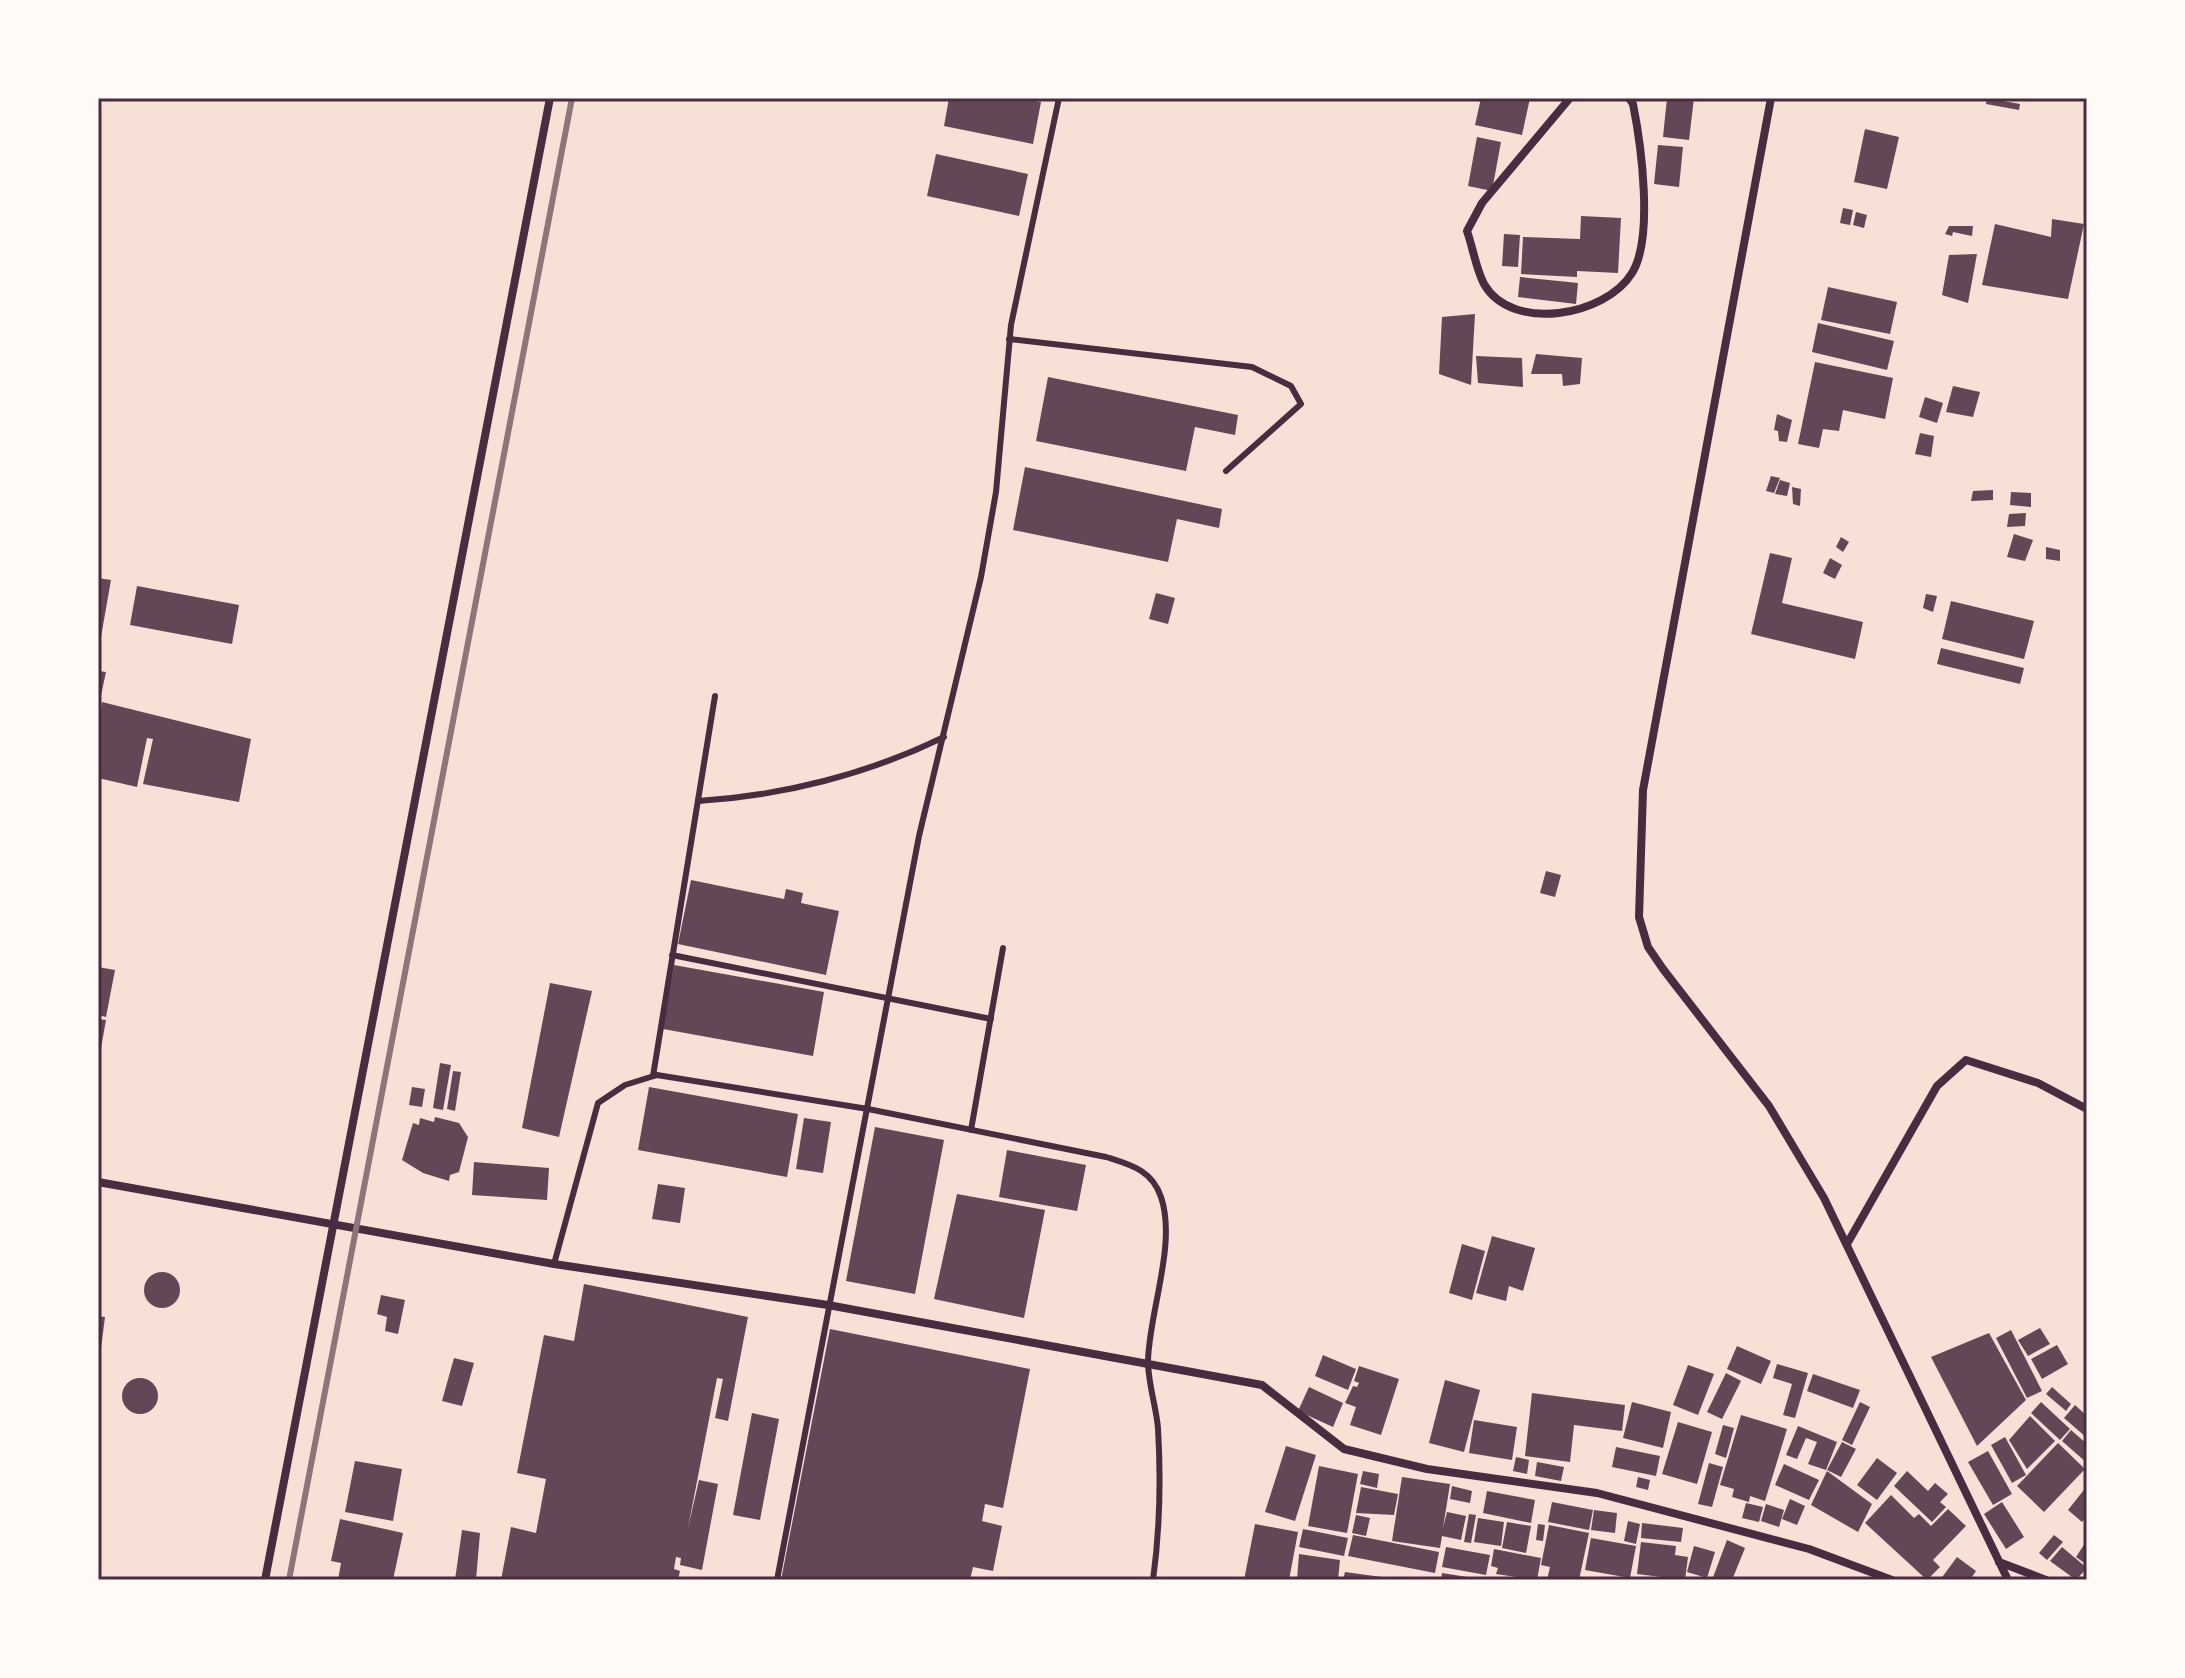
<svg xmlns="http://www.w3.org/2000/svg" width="2185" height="1678" font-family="'Noto Serif',serif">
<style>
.building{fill:#644757}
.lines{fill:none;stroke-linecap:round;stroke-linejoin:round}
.service{stroke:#4a2c40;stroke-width:6}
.minor{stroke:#4a2c40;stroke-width:8}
.rail{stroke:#8f747c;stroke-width:6}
.neatline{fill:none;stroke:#4a2c40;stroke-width:3}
</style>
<rect width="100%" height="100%" fill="#f7e1d7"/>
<g class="building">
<path d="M949,98H1021L1041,102L1033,144L944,126Z"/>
<path d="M1481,98H1530L1522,135L1475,125Z"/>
<path d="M1667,98H1694L1689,140L1663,137Z"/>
<path d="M1987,98L2020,104L2019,110L1986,104Z"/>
<path d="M1865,129L1899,137L1887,189L1854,182Z"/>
<path d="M1477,137L1501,142L1492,191L1468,186Z"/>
<path d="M1658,145L1683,147L1679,187L1654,184Z"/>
<path d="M936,154L1028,174L1019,216L927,196Z"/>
<path d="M1843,208L1853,210L1850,225L1840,223Z"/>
<path d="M1856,212L1867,215L1864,228L1853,225Z"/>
<path d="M1581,216L1621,218L1618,273L1577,271V277L1521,274L1523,237L1580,239Z"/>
<path d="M2052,219L2084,224L2068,299L1982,285L1995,224L2051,237Z"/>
<path d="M1949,226H1973L1972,236L1953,232L1952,236L1945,234Z"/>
<path d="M1504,234L1520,235L1518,267L1502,266Z"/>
<path d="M1977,254L1968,303L1942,295L1949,255Z"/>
<path d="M1520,277L1578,283L1576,304L1518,297Z"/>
<path d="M1828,287L1897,302L1890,334L1821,320Z"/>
<path d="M1475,314L1471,385L1439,374L1442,317Z"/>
<path d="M1818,323L1894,341L1887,370L1812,352Z"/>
<path d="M1536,354L1582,358L1580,384L1563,386L1562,374H1531Z"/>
<path d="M1476,356L1522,358L1523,387L1478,383Z"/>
<path d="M1815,362L1893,378L1885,419L1843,410L1839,431L1823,429L1819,448L1798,444Z"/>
<path d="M1048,377L1238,415L1235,435L1195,427L1186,471L1036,441Z"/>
<path d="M1953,386L1980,392L1973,417L1946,412Z"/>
<path d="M1925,397L1943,403L1937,423L1919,417Z"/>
<path d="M1777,414L1792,420L1787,442L1779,441L1778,431L1774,430Z"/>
<path d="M1920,433L1934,436L1931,457L1915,454Z"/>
<path d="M1025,467L1222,509L1219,528L1177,519L1168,562L1013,530Z"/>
<path d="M1771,476L1780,478L1774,493L1766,491Z"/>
<path d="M1780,480L1790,483L1787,496L1775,494Z"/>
<path d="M1792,487L1801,489L1800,506L1793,504Z"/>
<path d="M1993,490V500L1971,501L1973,491Z"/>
<path d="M2011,492L2031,493V507L2010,505Z"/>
<path d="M2026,513L2025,526L2007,527L2009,514Z"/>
<path d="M2014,534L2033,540L2025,561L2007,557Z"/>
<path d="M1841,537L1849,542L1843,552L1836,547Z"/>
<path d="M2046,547L2060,550V561L2046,559Z"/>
<path d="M1770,553L1792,558L1782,603L1863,622L1855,659L1751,634Z"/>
<path d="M1830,558L1842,565L1835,579L1823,573Z"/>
<path d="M98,578L111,580L101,637L98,636Z"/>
<path d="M137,586L239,605L232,644L130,625Z"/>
<path d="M1156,593L1175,598L1168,624L1149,619Z"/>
<path d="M1926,594L1937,596L1933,612L1923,608Z"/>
<path d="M1951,601L2034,621L2024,659L1942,639Z"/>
<path d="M1941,648L2024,668L2020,684L1937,664Z"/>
<path d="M98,671L106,672L99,705L98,704Z"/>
<path d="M102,702L251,739L239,802L143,784L153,739L147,738L137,787L98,778V722Z"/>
<path d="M1546,871L1561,875L1555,897L1540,893Z"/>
<path d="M691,880L784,899L786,889L803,893L801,903L839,911L826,975L678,944Z"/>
<path d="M674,965L824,992L813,1056L663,1029Z"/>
<path d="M98,967L115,970L106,1017L98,1015Z"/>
<path d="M550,983L592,991L559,1137L522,1128Z"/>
<path d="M98,1019L106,1020L100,1054H98Z"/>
<path d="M440,1063L451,1065L443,1110L433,1108Z"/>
<path d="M453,1071L461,1072L455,1111L447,1109Z"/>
<path d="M412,1087L425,1089L422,1107L409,1105Z"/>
<path d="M649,1087L798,1114L787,1177L638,1150Z"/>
<path d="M435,1117L459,1123L468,1137L459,1172L450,1175L449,1181L423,1173L402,1160L413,1123L419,1125L420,1118L434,1122Z"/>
<path d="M804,1118L831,1122L823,1173L796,1169Z"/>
<path d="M875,1127L944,1140L915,1294L846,1281Z"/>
<path d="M1007,1150L1086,1165L1077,1211L999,1197Z"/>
<path d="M474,1162L549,1168L547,1200L472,1195Z"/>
<path d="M658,1184L685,1188L680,1223L652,1219Z"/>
<path d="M957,1194L1045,1210L1024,1318L934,1299Z"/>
<path d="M1492,1236L1535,1248L1523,1291L1509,1286L1506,1301L1476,1293Z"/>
<path d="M1462,1244L1485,1251L1472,1300L1449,1293Z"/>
<circle cx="162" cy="1290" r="18"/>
<path d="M584,1284L748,1317L728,1421L715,1418L723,1379L717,1378L688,1528L699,1480L718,1484L702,1570L680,1565L681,1558L676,1557L674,1569L680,1571L678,1580H501L511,1527L536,1533L546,1479L517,1473L544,1335L574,1341Z"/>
<path d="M381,1295L405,1300L398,1334L385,1331L387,1317L377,1314Z"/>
<path d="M98,1316L105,1317L100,1357H98Z"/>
<path d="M2040,1328L2050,1344L2028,1356L2018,1340Z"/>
<path d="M830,1329L1030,1369L1003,1508L985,1504L982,1521L1002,1526L993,1571L973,1567L970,1580H781Z"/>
<path d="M2011,1330L2042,1391L2027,1398L1996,1338Z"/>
<path d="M1989,1333L2026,1400L1977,1446L1931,1357Z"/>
<path d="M2057,1345L2068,1364L2042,1379L2031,1359Z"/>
<path d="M1737,1346L1771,1361L1761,1384L1727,1369Z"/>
<path d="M1323,1355L1356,1369L1348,1390L1315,1376Z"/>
<path d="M454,1358L474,1363L462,1406L442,1401Z"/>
<path d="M1777,1364L1808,1373L1795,1418L1783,1415L1792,1384L1773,1378Z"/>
<path d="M1688,1365L1714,1374L1698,1415L1673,1405Z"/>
<path d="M1359,1366L1399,1379L1381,1435L1350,1425L1356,1407L1345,1403L1353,1386L1357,1387L1359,1383L1354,1381Z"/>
<path d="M1726,1373L1741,1381L1722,1419L1707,1412Z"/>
<path d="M1813,1374L1860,1390L1853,1408L1807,1391Z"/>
<circle cx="140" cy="1396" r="18"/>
<path d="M1445,1380L1480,1390L1464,1452L1429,1443Z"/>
<path d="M1309,1387L1343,1403L1333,1427L1298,1411Z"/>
<path d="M2052,1387L2071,1404L2066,1411L2046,1394Z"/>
<path d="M1532,1393L1625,1405L1622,1431L1574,1425L1570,1462L1525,1456Z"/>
<path d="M1632,1402L1671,1412L1663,1448L1623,1438Z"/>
<path d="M1860,1402L1870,1407L1852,1445L1842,1440Z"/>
<path d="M2041,1402L2070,1429L2060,1440L2031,1413Z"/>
<path d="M2075,1405L2087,1416V1438L2064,1418Z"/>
<path d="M752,1413L779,1419L760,1520L733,1515Z"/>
<path d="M1741,1415L1787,1429L1765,1501L1750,1496L1749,1502L1732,1497L1734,1489L1720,1485Z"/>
<path d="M2030,1416L2055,1441L2027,1469L2009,1440Z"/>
<path d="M1474,1420L1517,1427L1512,1460L1469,1453Z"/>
<path d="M1678,1422L1712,1432L1697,1484L1662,1474Z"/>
<path d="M1723,1425L1734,1428L1726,1458L1715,1454Z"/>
<path d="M1798,1426L1837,1442L1826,1470L1808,1464L1817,1442L1806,1438L1797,1459L1786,1455Z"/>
<path d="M2071,1430L2087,1444V1463L2062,1441Z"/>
<path d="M2005,1437L2026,1475L2012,1483L1991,1445Z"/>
<path d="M1842,1442L1856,1449L1841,1477L1827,1470Z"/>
<path d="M2058,1443L2085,1469L2044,1512L2017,1486Z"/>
<path d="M1286,1446L1316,1455L1295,1521L1265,1512Z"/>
<path d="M1616,1447L1660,1456L1656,1476L1612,1467Z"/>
<path d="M1988,1451L2012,1494L1993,1505L1968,1462Z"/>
<path d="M1516,1457L1529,1460L1527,1474L1513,1471Z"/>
<path d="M1877,1458L1897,1473L1877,1500L1857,1485Z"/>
<path d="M355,1461L402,1469L393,1521L345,1512Z"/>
<path d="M1537,1462L1564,1467L1561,1481L1535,1476Z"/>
<path d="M1709,1463L1723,1467L1712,1507L1698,1504Z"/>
<path d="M1784,1464L1819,1480L1809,1500L1775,1485Z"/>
<path d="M1319,1466L1358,1474L1347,1533L1308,1526Z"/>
<path d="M1363,1471L1379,1474L1377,1488L1360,1484Z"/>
<path d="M1827,1471L1872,1504L1858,1532L1811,1505Z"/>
<path d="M1907,1471L1928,1491L1935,1483L1948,1494L1940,1502L1946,1507L1932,1522L1894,1486Z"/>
<path d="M1402,1477L1450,1484L1443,1528L1447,1512L1466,1516L1461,1540L1442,1536L1440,1548L1392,1541Z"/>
<path d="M1638,1477L1650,1480L1648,1490L1636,1487Z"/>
<path d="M1452,1486L1472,1491L1470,1503L1450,1499Z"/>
<path d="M2087,1486V1516L2082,1522L2068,1510Z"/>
<path d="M1361,1487L1398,1494L1394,1515L1356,1513Z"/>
<path d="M1487,1491L1535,1500L1531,1523L1483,1513Z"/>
<path d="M1891,1495L1914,1518L1919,1514L1931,1526L1948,1509L1966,1526L1933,1560L1940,1567L1927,1580L1865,1523Z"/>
<path d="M1790,1499L1805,1506L1797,1525L1782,1519Z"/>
<path d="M1552,1502L1593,1510L1589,1530L1548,1522Z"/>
<path d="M2002,1502L2024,1537L2006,1549L1984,1514Z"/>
<path d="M1746,1503L1763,1507L1759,1522L1742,1518Z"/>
<path d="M1766,1504L1784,1510L1779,1527L1761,1521Z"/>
<path d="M1594,1510L1617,1513L1615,1533L1591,1530Z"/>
<path d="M1469,1514L1476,1515L1471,1543L1464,1542Z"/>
<path d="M1356,1515L1370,1518L1366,1536L1352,1533Z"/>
<path d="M1478,1518L1504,1522L1501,1546L1474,1542Z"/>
<path d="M340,1519L403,1533L393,1580H338L341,1563L331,1561Z"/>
<path d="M1628,1521L1640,1524L1636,1544L1624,1541Z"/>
<path d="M1507,1522L1531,1526L1526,1553L1502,1548Z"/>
<path d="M1642,1523L1683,1528L1681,1542L1641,1538Z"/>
<path d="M1255,1524L1298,1532L1289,1580H1244Z"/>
<path d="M1538,1524L1545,1525L1543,1541L1536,1540Z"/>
<path d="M1549,1525L1589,1533L1579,1580H1547L1550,1567L1541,1565Z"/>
<path d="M1303,1529L1348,1538L1344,1556L1299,1547Z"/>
<path d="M462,1530L480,1533L476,1580H455Z"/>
<path d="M1353,1535L1439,1552L1435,1573L1348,1556Z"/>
<path d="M2054,1535L2063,1542L2047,1560L2039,1553Z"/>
<path d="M1591,1538L1636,1546L1630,1578L1585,1570Z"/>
<path d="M1727,1540L1745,1548L1732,1580H1712Z"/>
<path d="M2087,1540V1565L2076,1557Z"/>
<path d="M1641,1542L1676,1546L1675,1555L1688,1557L1685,1580L1637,1574Z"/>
<path d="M1694,1546L1715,1552L1707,1578L1687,1572Z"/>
<path d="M1446,1547L1490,1555L1486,1575L1442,1567Z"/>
<path d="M2062,1547L2087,1568L2076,1580L2050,1561Z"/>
<path d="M1494,1549L1541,1558L1537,1580L1496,1574L1498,1568L1491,1566Z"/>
<path d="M1299,1554L1340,1560L1338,1580H1297Z"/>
<path d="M1957,1557L1976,1571L1970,1580H1940Z"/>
<path d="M1345,1572L1389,1578V1580H1343Z"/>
<path d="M1442,1573L1474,1578V1580H1441Z"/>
</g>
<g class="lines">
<g class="service">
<path d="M1009,339L1252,367L1291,386L1301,404L1226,471"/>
<path d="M698,801C782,796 868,774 944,737"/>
<path d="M672,955L991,1019"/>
<path d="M653,1076L715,696"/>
<path d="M971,1130L1003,948"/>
<path d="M554,1264L598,1103L625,1085L657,1075L868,1109L1106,1157C1131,1165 1152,1170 1161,1197C1177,1244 1149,1312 1148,1361C1148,1383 1156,1406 1158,1428C1161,1479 1160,1529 1153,1580"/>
<path d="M777,1580L919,836L981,577L996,492L1011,325L1059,98"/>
</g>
<g class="minor">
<path d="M1570,98L1482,203L1467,231C1473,248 1476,269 1484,284C1512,333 1606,316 1632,273C1654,238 1641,144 1633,104L1629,98"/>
<path d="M1771,98L1643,790L1639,917L1648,947L1663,969L1769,1106L1824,1198L2008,1580"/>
<path d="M98,1182L554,1264L828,1305L1262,1385L1344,1449L1427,1469L1597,1493L1809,1549L1892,1580"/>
<path d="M1847,1244L1937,1086L1966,1060L2038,1083L2087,1109"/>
<path d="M1999,1562L2046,1580"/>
<path d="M265,1580L550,98"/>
</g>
<path class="rail" d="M289,1580L572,98"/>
</g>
<rect width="2185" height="1678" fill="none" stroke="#fffaf5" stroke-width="200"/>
<rect x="100" y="100" width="1985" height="1478" class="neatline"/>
</svg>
